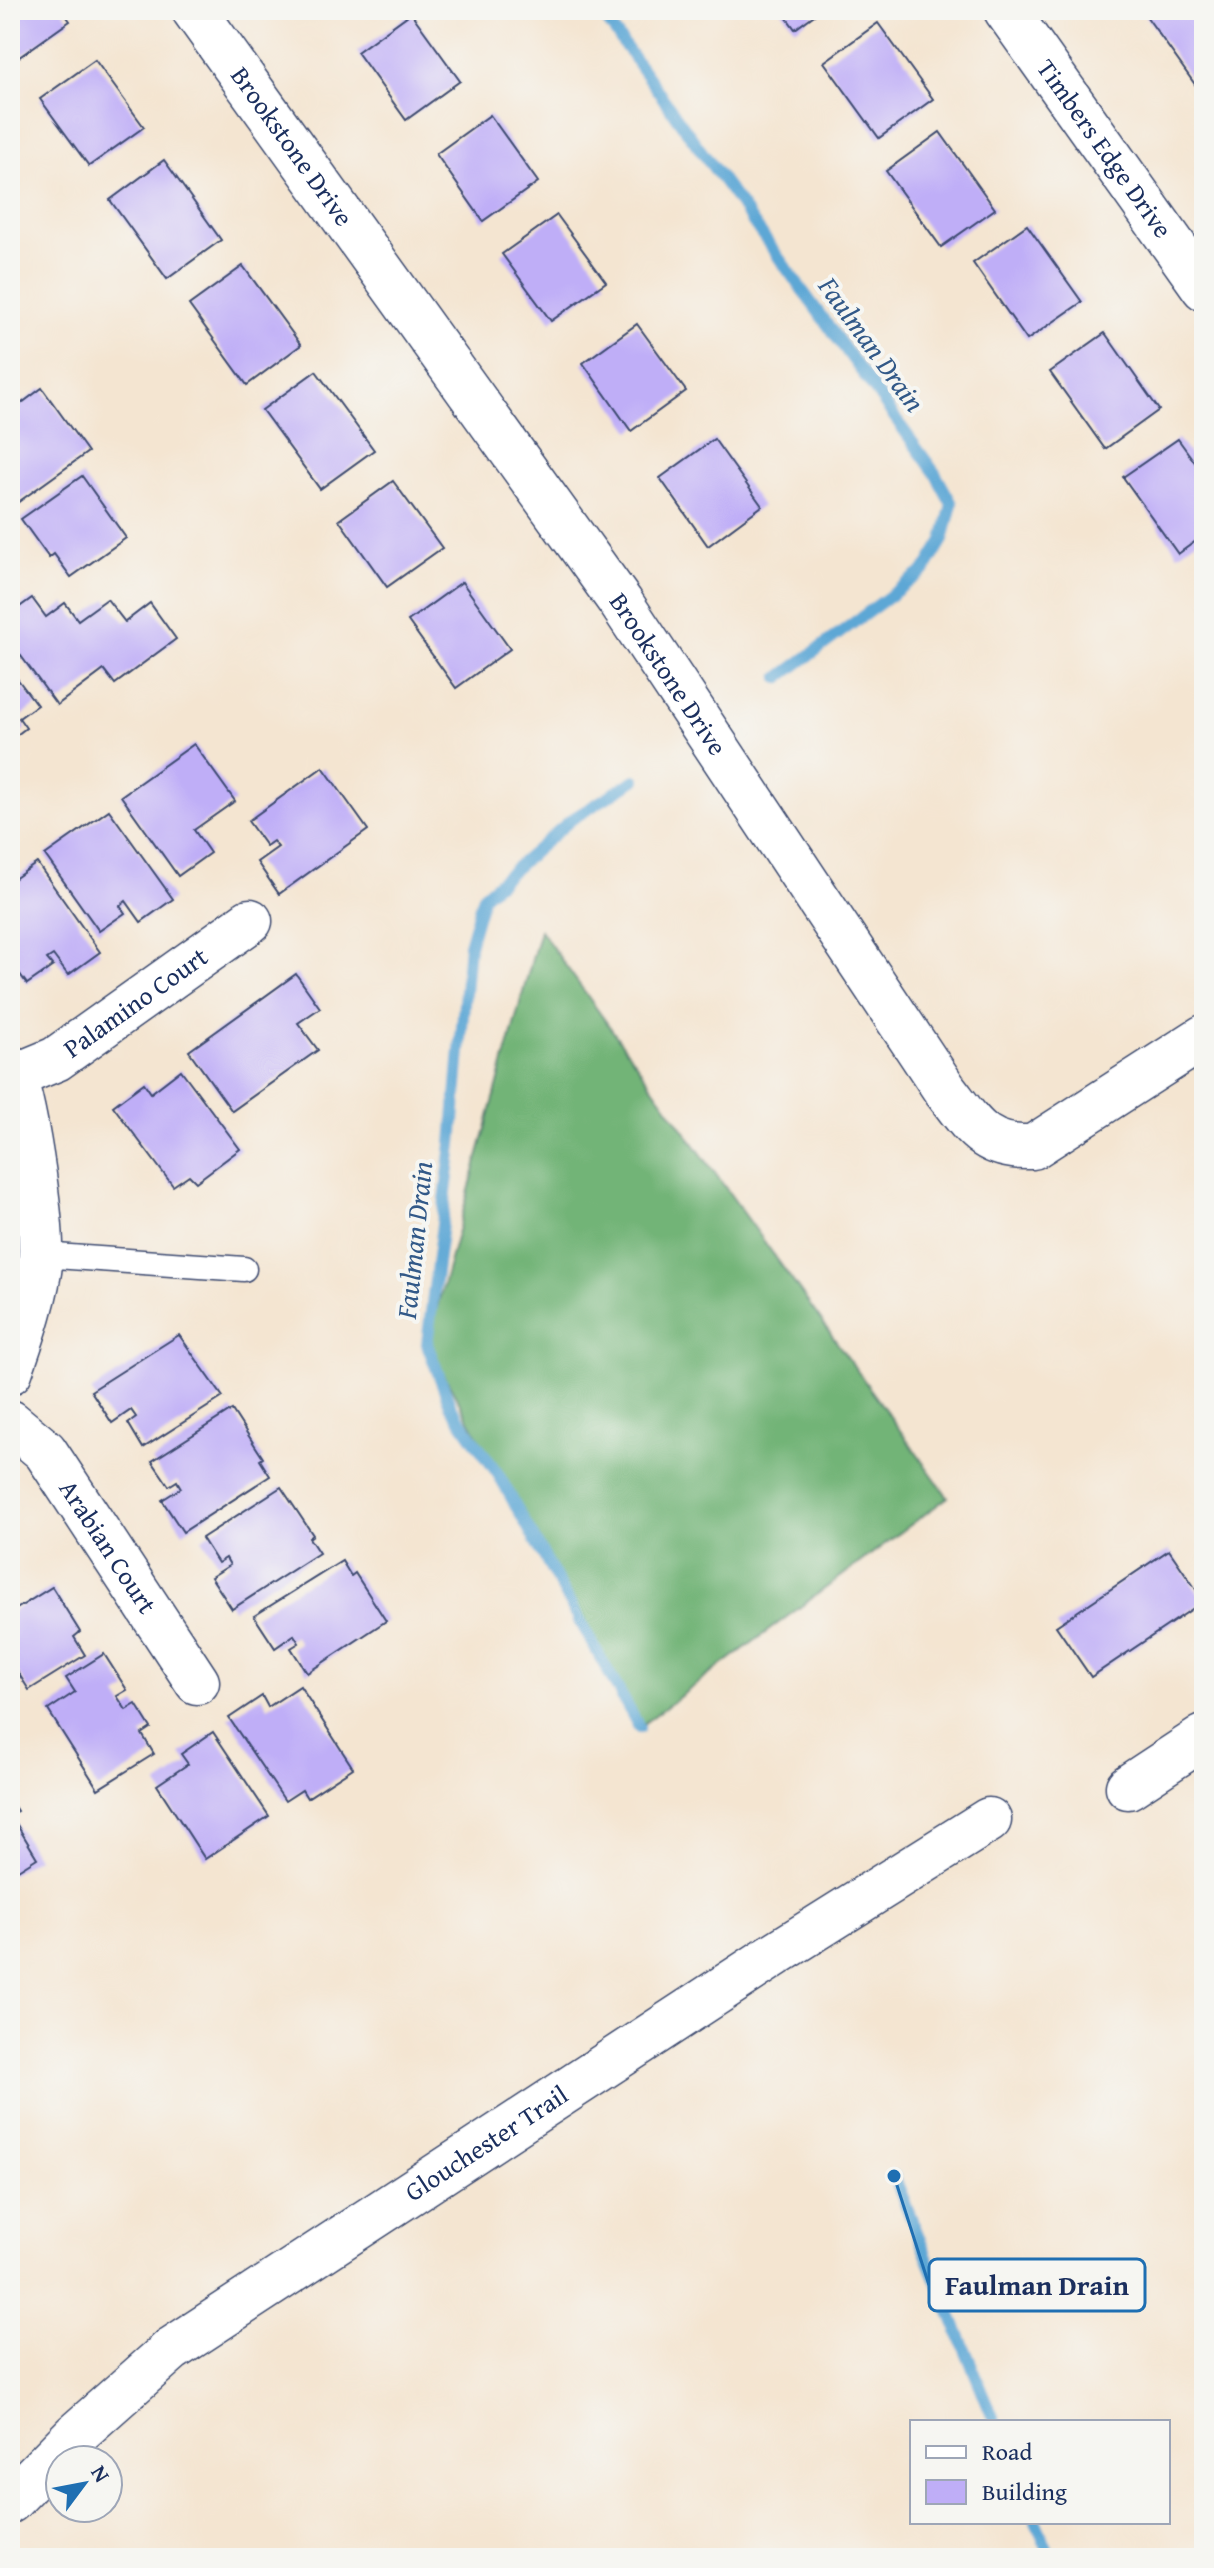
<svg xmlns="http://www.w3.org/2000/svg" width="1214" height="2568" font-family="'Gentium Book Plus',serif">
<style>
.forest{fill:#72b477;stroke:#46726a;stroke-width:2}
.lines{fill:none;stroke-linecap:round;stroke-linejoin:round}
.stream{stroke:#5da7d5;stroke-width:12}
.building{fill:#bfaef7}
.lane-casing{stroke:#3c4a6f;stroke-width:27}
.street-casing{stroke:#3c4a6f;stroke-width:47}
.lane{stroke:#fff;stroke-width:24}
.street{stroke:#fff;stroke-width:44}
.labels{text-anchor:middle;stroke-width:8;stroke-linejoin:round;paint-order:stroke}
.street-label{font-size:26px;fill:#1b2f5e;stroke:#f6f6f2}
.water-label{font-size:28px;font-style:italic;fill:#325988;stroke:#f6f6f2}
.leader{fill:none;stroke:#1f6fb2;stroke-width:3}
.callout-dot{fill:#1f6fb2;stroke:#f6f6f2;stroke-width:3}
.callout{fill:#f6f6f2;stroke:#1f6fb2;stroke-width:3}
.callout-label{font-size:28px;text-anchor:middle;font-weight:bold;fill:#1b2f5e}
</style>
<rect width="100%" height="100%" fill="#f6f6f2"/>
<filter id="ink" filterUnits="userSpaceOnUse"><feTurbulence type="fractalNoise" baseFrequency=".0125" numOctaves="2"/><feDisplacementMap in="SourceGraphic" scale="16" xChannelSelector="R" yChannelSelector="G"/><feConvolveMatrix kernelMatrix="1 2 1 2 8 2 1 2 1" color-interpolation-filters="sRGB"/></filter>
<filter id="wash" filterUnits="userSpaceOnUse"><feTurbulence type="fractalNoise" baseFrequency=".006" numOctaves="4" result="noise"/><feDisplacementMap in="SourceGraphic" scale="32" xChannelSelector="R" yChannelSelector="G"/><feGaussianBlur stdDeviation="1.8" result="paint"/><feColorMatrix in="noise" values="0 0 0 0 0 0 0 0 0 0 0 0 0 0 0 0 0 1.4 0 .05"/><feComposite in="paint" operator="in"/></filter>
<g filter="url(#wash)">
<rect width="100%" height="100%" fill="#f4e5d1"/>
<path class="forest" d="M540,930L948,1497L639,1727L427,1344Z"/>
<g class="lines">
<g class="stream">
<path d="M599,10L935,473L952,504L943,540L925,570L779,678"/>
<path d="M635,780L572,819L483,896L469,945L452,1144L427,1344L451,1407L498,1474L639,1727"/>
<path d="M894,2176L995,2422"/>
<path d="M1036,2522L1051,2558"/>
</g>
</g>
<g id="blocks">
<g class="building">
<path d="M10,10H62L70,21L15,60L10,52Z"/>
<path d="M781,10H821L795,29Z"/>
<path d="M1148,10H1204V86L1199,90L1144,13Z"/>
<path d="M411,13L460,81L406,120L357,52Z"/>
<path d="M878,23L933,99L879,138L824,62Z"/>
<path d="M95,60L144,127L89,166L40,99Z"/>
<path d="M490,115L538,182L483,221L436,154Z"/>
<path d="M940,132L995,209L941,247L886,171Z"/>
<path d="M164,160L221,240L167,279L110,200Z"/>
<path d="M557,215L606,282L551,321L502,254Z"/>
<path d="M1027,225L1082,302L1027,340L973,263Z"/>
<path d="M243,266L301,345L247,385L189,305Z"/>
<path d="M637,324L686,391L631,431L583,363Z"/>
<path d="M1105,333L1159,410L1105,449L1050,372Z"/>
<path d="M316,371L374,450L320,489L262,410Z"/>
<path d="M42,388L88,452L10,508V412Z"/>
<path d="M714,439L762,506L708,546L660,478Z"/>
<path d="M1178,439L1204,475V535L1178,554L1123,477Z"/>
<path d="M82,476L126,538L71,577L54,554L49,558L21,519Z"/>
<path d="M393,481L442,548L387,587L339,520Z"/>
<path d="M462,582L510,649L456,688L408,621Z"/>
<path d="M32,598L46,617L65,603L78,620L107,599L125,622L150,603L176,639L115,684L104,670L57,705L10,641V614Z"/>
<path d="M10,669L37,705L19,718L26,728L10,740Z"/>
<path d="M194,744L235,801L194,830L210,853L178,876L121,796Z"/>
<path d="M323,767L368,830L279,894L257,862L278,847L273,841L266,846L248,821Z"/>
<path d="M109,810L173,899L141,922L126,901L120,906L125,913L99,931L45,855Z"/>
<path d="M37,863L100,952L68,975L53,955L47,959L53,966L27,984L10,960V882Z"/>
<path d="M296,974L320,1008L298,1023L318,1050L232,1111L189,1051Z"/>
<path d="M181,1070L240,1149L196,1182L189,1175L173,1186L113,1106L144,1083L151,1093Z"/>
<path d="M179,1335L223,1397L143,1448L128,1423L136,1417L131,1410L112,1423L91,1391Z"/>
<path d="M232,1410L263,1458L260,1460L270,1476L183,1532L162,1500L181,1488L177,1481L169,1486L152,1461Z"/>
<path d="M281,1487L313,1535L309,1538L319,1553L232,1609L211,1577L230,1565L226,1558L218,1563L202,1538Z"/>
<path d="M1169,1550L1204,1601L1091,1677L1056,1626Z"/>
<path d="M342,1561L351,1576L355,1573L386,1621L307,1673L291,1648L299,1643L294,1635L275,1648L254,1616Z"/>
<path d="M52,1587L80,1632L74,1637L85,1655L29,1690L10,1660V1613Z"/>
<path d="M104,1654L127,1690L117,1696L126,1710L136,1704L151,1728L142,1734L154,1754L98,1789L48,1710L75,1692L66,1678Z"/>
<path d="M300,1686L353,1768L307,1798L302,1790L285,1801L229,1718L262,1696L268,1707Z"/>
<path d="M213,1732L269,1816L205,1859L157,1785L188,1764L181,1754Z"/>
<path d="M10,1800L17,1811L11,1815L37,1858L10,1875Z"/>
</g>
</g>
</g>
<g filter="url(#ink)">
<use href="#blocks" fill-opacity="0" stroke="#3c4a6f" stroke-width="2"/>
<g class="lines">
<g class="lane-casing">
<path id="lane" d="M41,1255L244,1269"/>
</g>
<g class="street-casing">
<g id="street">
<path id="s1" d="M194,10L621,603L945,1090C973,1126 984,1149 1033,1147L1204,1037"/>
<path id="s2" d="M1006,10L1204,288"/>
<path d="M10,1067C25,1097 42,1219 41,1254C39,1290 22,1338 10,1372"/>
<path id="s3" d="M15,1076L56,1059L250,921"/>
<path id="s4" d="M10,1422L45,1451L197,1682"/>
<path d="M1128,1787L1204,1737"/>
<path id="s5" d="M10,2501L76,2434L172,2349L777,1953L989,1820"/>
</g>
</g>
<use href="#lane" class="lane"/>
<use href="#street" class="street"/>
</g>
</g>
<g class="labels">
<g class="street-label">
<text dy="9" stroke="none"><textPath href="#s1" startOffset="168">Brookstone Drive</textPath></text>
<text dy="9" stroke="none"><textPath href="#s2" startOffset="170">Timbers Edge Drive</textPath></text>
<text dy="9" stroke="none"><textPath href="#s1" startOffset="816">Brookstone Drive</textPath></text>
<text dy="9" stroke="none"><textPath href="#s3" startOffset="142">Palamino Court</textPath></text>
<text dy="9" stroke="none"><textPath href="#s4" startOffset="160">Arabian Court</textPath></text>
<text dy="9" stroke="none"><textPath href="#s5" startOffset="598">Glouchester Trail</textPath></text>
</g>
<g class="water-label">
<text transform="translate(872 344) rotate(54)" y="10">Faulman Drain</text>
<text transform="translate(414 1240) rotate(-84)" y="10">Faulman Drain</text>
</g>
</g>
<path class="leader" d="M894 2176L929 2285"/>
<circle class="callout-dot" cx="894" cy="2176" r="8"/>
<rect class="callout" x="929" y="2259" width="216" height="52" rx="8"/>
<g class="callout-label">
<text x="1037" y="2295">Faulman Drain</text>
</g>
<rect width="1214" height="2568" fill="none" stroke="#f6f6f2" stroke-width="40"/>
<rect x="910" y="2420" width="260" height="104" fill="#f6f6f2" stroke="#9ea6b7" stroke-width="2"/>
<rect x="926" y="2446" width="40" height="12" fill="#ffffff" stroke="#9ea6b7" stroke-width="2"/>
<text x="982" y="2460" font-size="24" fill="#1b2f5e">Road</text>
<rect x="926" y="2480" width="40" height="24" fill="#bfaef7" stroke="#9ea6b7" stroke-width="2"/>
<text x="982" y="2500" font-size="24" fill="#1b2f5e">Building</text>
<g transform="translate(84 2484) rotate(58)"><circle r="38" fill="#f6f6f2" stroke="#9ea6b7" stroke-width="2"/>
<path d="M0-6L14 30L0 20L-14 30Z" fill="#1f6fb2"/>
<text y="-12" font-size="22" font-weight="bold" text-anchor="middle" fill="#1b2f5e">N</text>
</g>
</svg>
